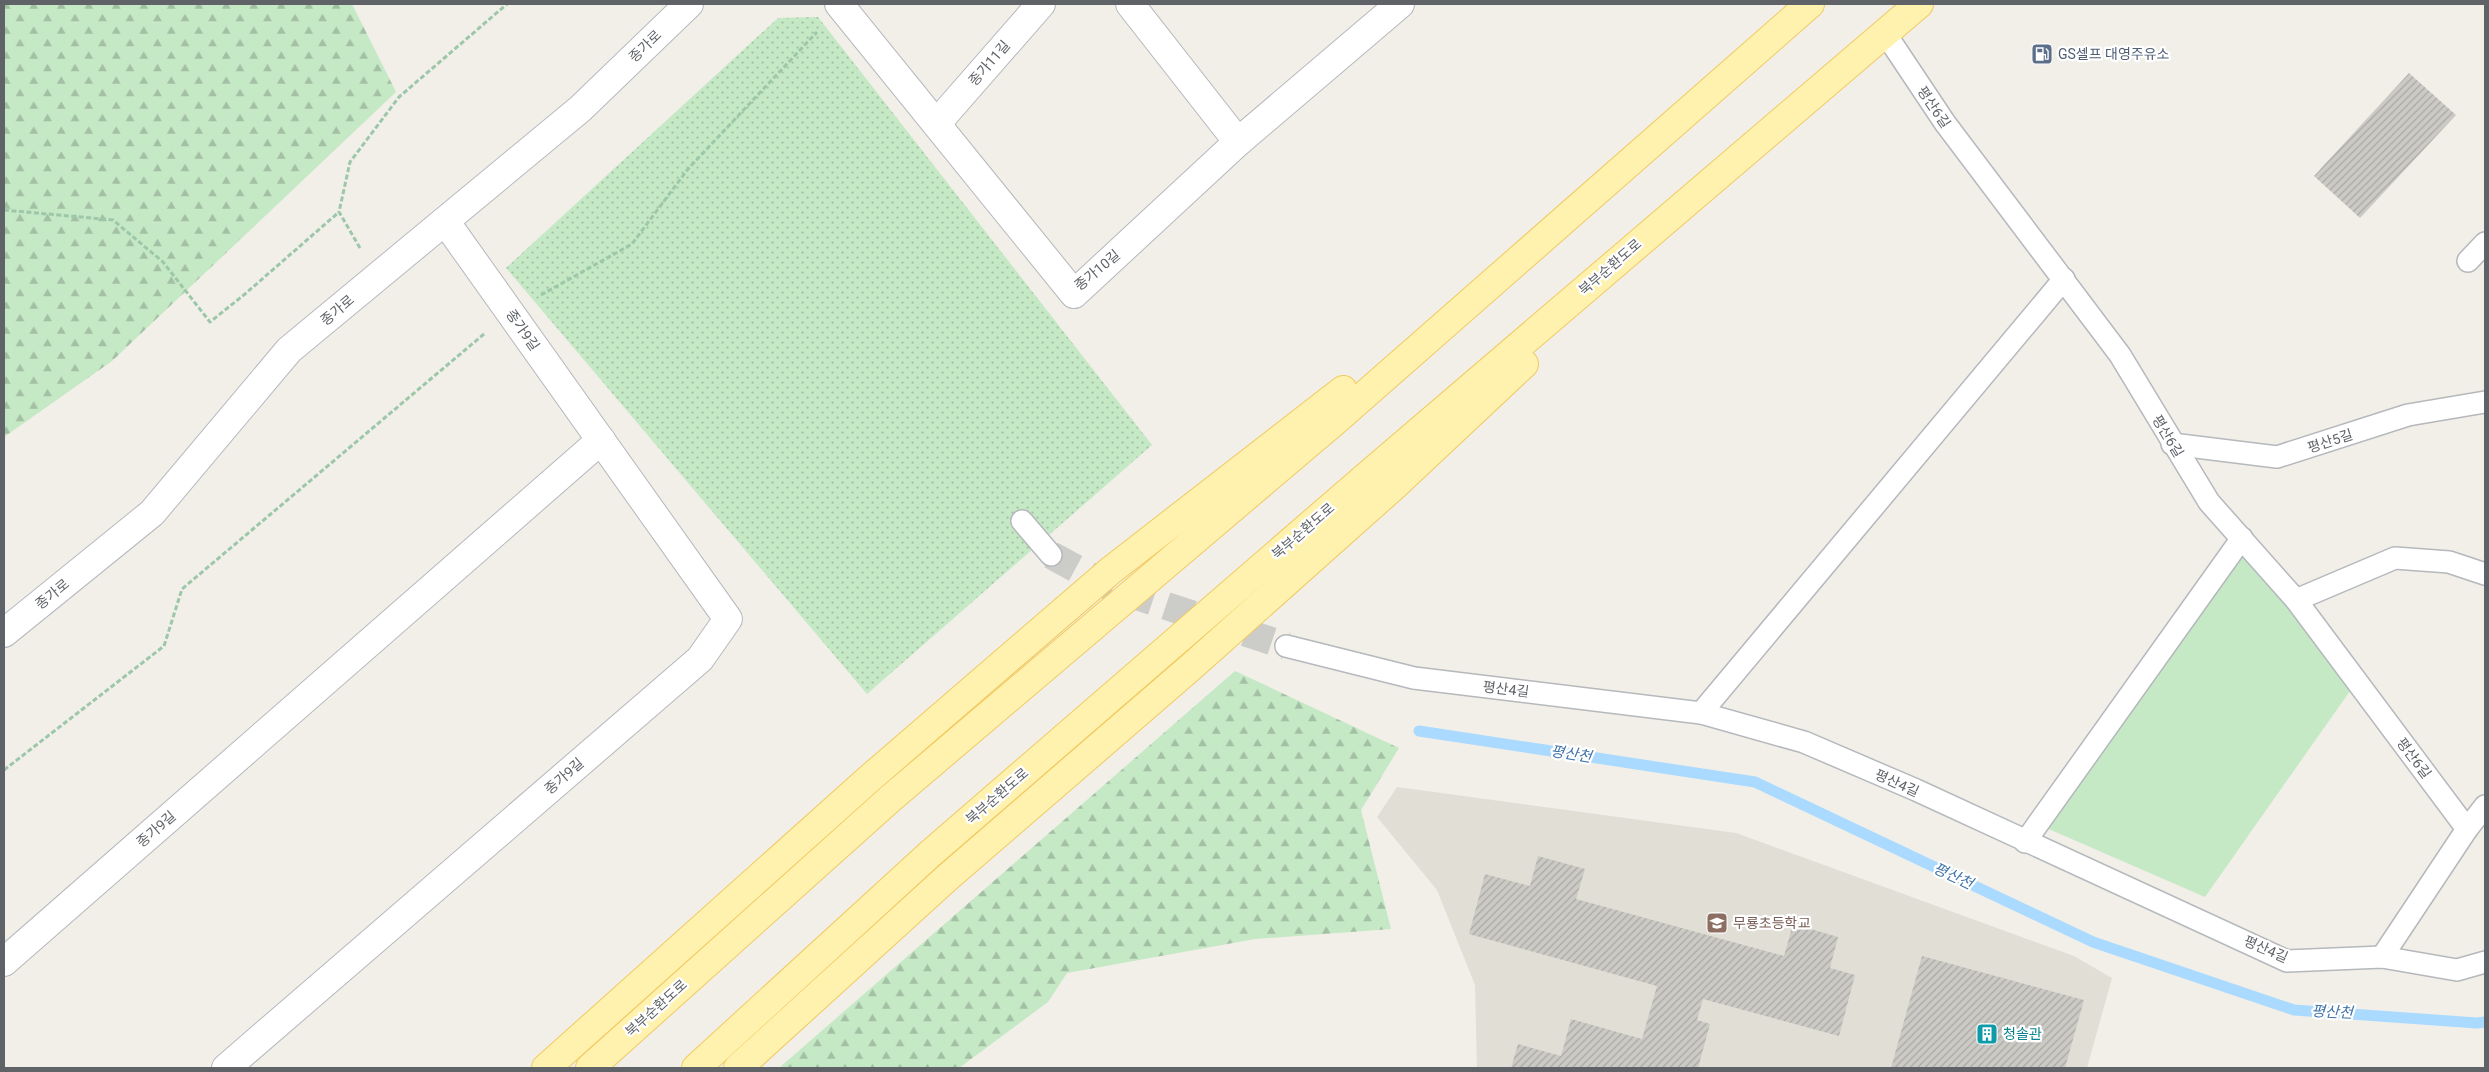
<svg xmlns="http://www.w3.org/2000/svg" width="2489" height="1072" font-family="Roboto,'Noto Sans KR',sans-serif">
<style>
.education{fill:#e1ded6}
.grass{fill:#c5e8c5}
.forest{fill:url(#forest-firs)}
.park{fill:url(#park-dots)}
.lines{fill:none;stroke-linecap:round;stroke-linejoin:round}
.stream{stroke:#aadaff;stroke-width:11}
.building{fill:url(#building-hatch)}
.street-tunnel{stroke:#ccccc8;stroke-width:28;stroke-dasharray:28 14;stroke-linecap:butt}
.lane-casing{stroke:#b5b8bc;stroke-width:24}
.street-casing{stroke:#b5b8bc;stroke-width:30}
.secondary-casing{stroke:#b6babf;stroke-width:30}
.primary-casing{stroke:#f2c960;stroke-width:30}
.path{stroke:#9cc7a9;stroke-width:3;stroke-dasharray:5 2.5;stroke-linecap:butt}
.lane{stroke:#fff;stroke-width:21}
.street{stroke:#fff;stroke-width:28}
.secondary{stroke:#fff;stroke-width:28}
.primary{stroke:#fff2af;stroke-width:28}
.labels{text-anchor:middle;stroke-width:4.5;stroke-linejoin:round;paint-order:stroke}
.street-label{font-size:14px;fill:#5f6368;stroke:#fff}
.service-label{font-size:14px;fill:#4e5e75;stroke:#fff;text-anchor:start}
.education-label{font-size:14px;fill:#785e54;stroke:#fff;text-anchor:start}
.culture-label{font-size:14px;fill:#0d838f;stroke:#fff;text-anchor:start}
.water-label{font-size:15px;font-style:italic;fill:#4174aa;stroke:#fff}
</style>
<defs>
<pattern id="forest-firs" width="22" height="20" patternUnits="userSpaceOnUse" patternTransform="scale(1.25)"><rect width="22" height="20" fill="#c5e8c5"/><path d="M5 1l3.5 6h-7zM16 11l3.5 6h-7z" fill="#a3c0a4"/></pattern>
<pattern id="park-dots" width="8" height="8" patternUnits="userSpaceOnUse" patternTransform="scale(1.25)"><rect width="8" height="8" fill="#c5e8c5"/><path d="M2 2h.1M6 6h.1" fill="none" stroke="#a3c0a4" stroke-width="1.8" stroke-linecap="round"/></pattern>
<pattern id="building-hatch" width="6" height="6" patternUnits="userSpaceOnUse" patternTransform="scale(1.25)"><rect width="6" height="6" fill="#cccac5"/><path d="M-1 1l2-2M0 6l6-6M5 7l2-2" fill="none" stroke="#a9a8a4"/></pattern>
</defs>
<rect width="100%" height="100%" fill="#f1efe8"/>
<path class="education" d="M1397,787L1736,833L2074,956L2112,978L2087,1068H1477L1475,985L1437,890L1377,817Z"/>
<path class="grass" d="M2241,550L2290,606L2350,691L2205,897L2044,827Z"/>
<g class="forest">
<path d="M4,4H352L396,92L112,361L4,437Z"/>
<path d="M1235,671L1399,748L1361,810L1391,929L1255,939L1067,973L1048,1002L959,1068H779Z"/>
</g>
<path class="park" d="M818,17L1152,445L867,694L506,268L778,18Z"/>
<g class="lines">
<path class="stream" d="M1419,731L1755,782L2093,942L2294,1010L2477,1023L2485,1022"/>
</g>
<g class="building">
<path d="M2409,73L2456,115L2360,218L2314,176Z"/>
<path d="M1538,856L1585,869L1576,899L1784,956L1793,924L1838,937L1830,968L1855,975L1839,1036L1703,999L1697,1020L1710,1024L1698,1068H1511L1518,1044L1561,1056L1571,1019L1642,1039L1657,986L1469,934L1485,874L1530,886Z"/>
<path d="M1922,956L2084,1000L2065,1068H1891Z"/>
</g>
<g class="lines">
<path class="street-tunnel" d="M1051,555L1110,587L1286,646"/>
<g class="lane-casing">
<g id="lane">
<path d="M1885,33L1945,123L2120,355L2209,502L2296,600L2467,829"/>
<path d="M2468,261L2485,243"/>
<path d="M2172,444L2277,457L2408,415L2485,402"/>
<path d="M1022,521L1051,555"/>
<path d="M2296,600L2395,558L2449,562L2485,574"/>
<path d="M1286,646L1414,678L1701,713L1804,742L1916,790L2287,961L2382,957L2457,970L2485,962"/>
<path d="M1701,713L2064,279"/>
<path d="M2025,842L2242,538"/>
<path d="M2382,957L2467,829L2485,806"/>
</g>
</g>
<g class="street-casing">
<g id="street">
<path d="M839,4L1074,294L1238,142L1400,4"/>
<path d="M1130,4L1238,142"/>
<path d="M937,123L1041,4"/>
<path d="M4,962L601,440"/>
<path d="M226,1068L700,659L728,619L445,221"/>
</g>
</g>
<g class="secondary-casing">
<path id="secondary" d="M4,633L152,513L289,350L580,109L689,4"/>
</g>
<g class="primary-casing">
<g id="primary">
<path d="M546,1068L870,778L1110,571L1343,390"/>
<path d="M590,1068L891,798L1335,421L1810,4"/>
<path d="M696,1068L931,853L1376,468L1919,4"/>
<path d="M738,1068L948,877L1191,667L1394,486L1524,364"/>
</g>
</g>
<g class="path">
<path d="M4,210L113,220L163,262L210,322L245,294L339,212"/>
<path d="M360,248L339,212L350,162L399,97L507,4"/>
<path d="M541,295L632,244L688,169L817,32"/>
<path d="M4,770L164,646L182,589L484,334"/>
</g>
<use href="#lane" class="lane"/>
<use href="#street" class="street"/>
<use href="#secondary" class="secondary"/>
<use href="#primary" class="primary"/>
</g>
<defs>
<g id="fuel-square" transform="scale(1.125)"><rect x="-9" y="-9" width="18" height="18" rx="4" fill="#5c6f8a" stroke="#fff"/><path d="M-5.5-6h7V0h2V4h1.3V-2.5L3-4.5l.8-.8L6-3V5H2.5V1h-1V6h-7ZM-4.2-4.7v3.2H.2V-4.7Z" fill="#fff"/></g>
<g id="school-square" transform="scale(1.125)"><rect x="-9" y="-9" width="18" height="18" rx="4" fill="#8d6e63" stroke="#fff"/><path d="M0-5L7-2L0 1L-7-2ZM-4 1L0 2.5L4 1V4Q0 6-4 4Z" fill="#fff"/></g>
<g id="building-square" transform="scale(1.125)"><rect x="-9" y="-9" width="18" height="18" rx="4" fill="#0f9aa8" stroke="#fff"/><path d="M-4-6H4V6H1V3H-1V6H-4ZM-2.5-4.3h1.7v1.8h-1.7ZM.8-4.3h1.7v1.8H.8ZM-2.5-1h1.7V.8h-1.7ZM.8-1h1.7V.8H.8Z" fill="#fff"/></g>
</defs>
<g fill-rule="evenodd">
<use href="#fuel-square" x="2042" y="54"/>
<use href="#school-square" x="1717" y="923"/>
<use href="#building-square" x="1987" y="1034"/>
</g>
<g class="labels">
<g class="street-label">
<text transform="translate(645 46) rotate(-44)" y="5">종가로</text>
<text transform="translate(989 63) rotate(-49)" y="5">종가11길</text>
<text transform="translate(1934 107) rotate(56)" y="5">평산6길</text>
<text transform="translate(1610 267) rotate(-41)" y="5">북부순환도로</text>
<text transform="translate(1097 270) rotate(-40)" y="5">종가10길</text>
<text transform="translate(337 310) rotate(-40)" y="5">종가로</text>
<text transform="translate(523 330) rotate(55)" y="5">종가9길</text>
<text transform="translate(2168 436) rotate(59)" y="5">평산6길</text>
<text transform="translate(2330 441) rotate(-18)" y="5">평산5길</text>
<text transform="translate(1303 531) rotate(-41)" y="5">북부순환도로</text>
<text transform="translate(52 594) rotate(-39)" y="5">종가로</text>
<text transform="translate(1506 689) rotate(7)" y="5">평산4길</text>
<text transform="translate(2414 758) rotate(53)" y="5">평산6길</text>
<text transform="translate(564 776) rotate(-41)" y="5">종가9길</text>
<text transform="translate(1897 783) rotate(24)" y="5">평산4길</text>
<text transform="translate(997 796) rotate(-41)" y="5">북부순환도로</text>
<text transform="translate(156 829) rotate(-41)" y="5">종가9길</text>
<text transform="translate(2266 949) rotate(23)" y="5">평산4길</text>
<text transform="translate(656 1008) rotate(-42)" y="5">북부순환도로</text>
</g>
<g class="service-label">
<text x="2058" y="59">GS셀프 대영주유소</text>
</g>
<g class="education-label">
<text x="1733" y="928">무룡초등학교</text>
</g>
<g class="culture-label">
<text x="2003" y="1039">청솔관</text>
</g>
<g class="water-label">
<text transform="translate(1571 754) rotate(9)" y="5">평산천</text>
<text transform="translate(1953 876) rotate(25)" y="5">평산천</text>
<text transform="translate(2332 1012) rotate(3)" y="5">평산천</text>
</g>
</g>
<rect width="2489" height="1072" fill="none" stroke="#5f6368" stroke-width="10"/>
</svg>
